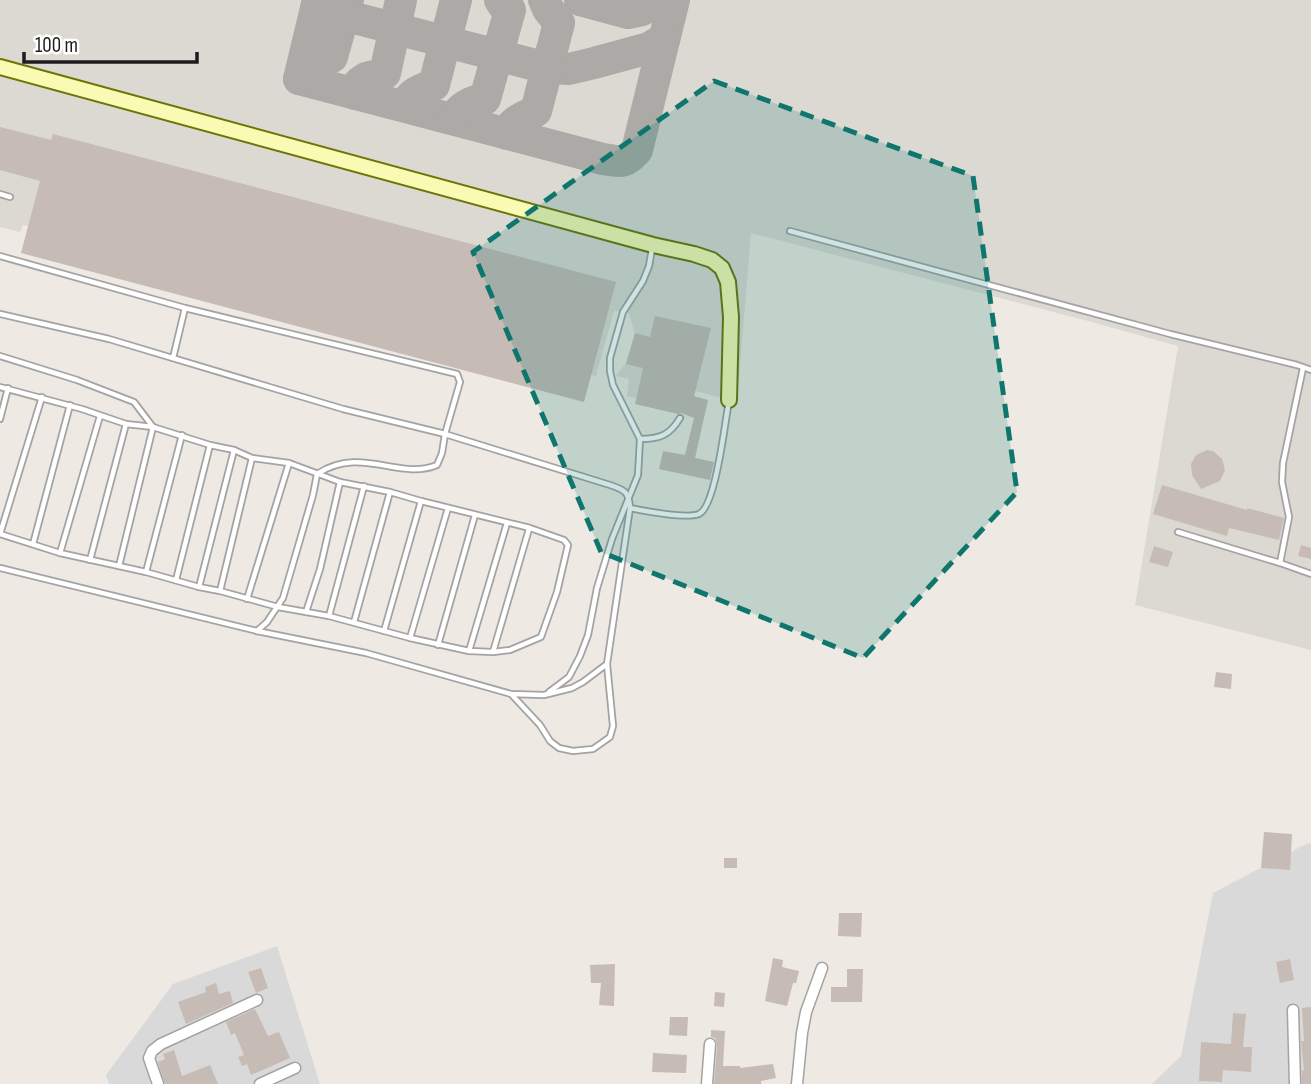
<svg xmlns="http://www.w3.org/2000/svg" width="1311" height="1084" font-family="'Sofia Sans Condensed',sans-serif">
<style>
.residential{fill:#dad9d9}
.airport{fill:#dcd9d3}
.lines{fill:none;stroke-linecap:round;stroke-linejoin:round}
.taxiway{stroke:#acaaa6;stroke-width:32}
.building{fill:#c6bbb5}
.lane-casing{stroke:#a3a3a3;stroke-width:8}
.street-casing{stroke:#a3a3a3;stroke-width:13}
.secondary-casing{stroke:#6c7403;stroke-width:18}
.lane{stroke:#fff;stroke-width:4.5}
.street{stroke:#fff;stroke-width:10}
.secondary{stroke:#f9fab3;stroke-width:14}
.marked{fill:#0f766e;fill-opacity:0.2;stroke:#0f766e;stroke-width:5;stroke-dasharray:14 9;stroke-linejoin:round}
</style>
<rect width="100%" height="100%" fill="#eee9e2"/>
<g class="residential">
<path d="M1311,843V1084H1152L1181,1056L1213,893L1306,844Z"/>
<path d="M277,946L320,1084H109L106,1075L173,984Z"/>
</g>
<path class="airport" d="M0,0H1311V650L1135,605L1178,346L1088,321L751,233L737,402L688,389L682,411L627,396L629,379L616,376L626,363L635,333L629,314L623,312L614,311L596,376L497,349L140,258L23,225L20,232L0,227Z"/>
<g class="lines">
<g class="taxiway">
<path d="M348,0L332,57C320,63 307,67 299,79L603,159C620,162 625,164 637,150L674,0"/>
<path d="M580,0L628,13L642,10L662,0"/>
<path d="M316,8L547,68L569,69L594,63L649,48L664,39"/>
<path d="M299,79L318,0"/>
<path d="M355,94L359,83L366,78L385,73L401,0"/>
<path d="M405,106C410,93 421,89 434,85L456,0"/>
<path d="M453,119C460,107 471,101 485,99L510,10L504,6L500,0"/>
<path d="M507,134C512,120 524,117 536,111L559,23L548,9L544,0"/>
</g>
</g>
<g class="building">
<path d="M0,127L51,140L53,134L616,282L584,402L21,253L40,181L0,170Z"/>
<path d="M655,316L711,328L694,396L708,400L695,458L714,462L710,480L659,469L663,451L685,455L694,418L681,413L678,414L635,404L643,368L626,364L635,333L650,337Z"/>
<path d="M1207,450L1213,451L1222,459L1225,470L1220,481L1201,489L1192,475L1191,464L1196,455Z"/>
<path d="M1162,485L1247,510V508L1284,518L1279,540L1229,528L1227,536L1153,514Z"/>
<path d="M1301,545L1311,548V559L1298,556Z"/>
<path d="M1154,546L1173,552L1168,567L1149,562Z"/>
<path d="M1216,672L1232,674L1231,689L1214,687Z"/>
<path d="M1264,832L1292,834L1290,870L1261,868Z"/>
<rect x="724" y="858" width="13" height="10"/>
<path d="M839,913H862L861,937L838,936Z"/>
<path d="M773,958L783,960L782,967L799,971L796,983H793L787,1006L765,1001Z"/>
<path d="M1290,959L1294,980L1280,983L1276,962Z"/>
<path d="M615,964L614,1006L599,1005L601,983H591L590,965Z"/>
<path d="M261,968L268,988L256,993L248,972Z"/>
<path d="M847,969H863L862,1002H831V987H847Z"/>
<path d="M216,983L219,994L230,991L233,1003L186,1024L178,1002L206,992L205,987Z"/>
<path d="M715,992L725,993L724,1007L714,1006Z"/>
<path d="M1311,1007V1084H1302V1070H1304L1301,1041H1304L1302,1008Z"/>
<path d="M255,1009L268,1036L279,1032L290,1058L251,1075L247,1064L242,1066L238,1057L244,1055L235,1033L231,1035L226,1022Z"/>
<path d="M1233,1013L1246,1014L1243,1047H1252L1251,1072L1223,1070L1222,1082L1199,1081L1201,1042L1231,1044Z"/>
<path d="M670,1017H688L687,1036L669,1035Z"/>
<path d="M711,1030L725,1031L723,1066H740V1068L773,1064L776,1078L761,1081V1084H714L717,1044L715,1038L711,1037Z"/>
<path d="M174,1050L182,1076L210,1065L218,1084H165L158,1062L165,1059L163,1054Z"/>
<path d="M653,1053L687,1055L686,1073L652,1072Z"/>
</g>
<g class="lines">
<g class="lane-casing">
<g id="lane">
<path d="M0,194L10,197"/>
<path d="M790,231L1170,334L1297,365L1311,370"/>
<path d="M0,256L185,308L457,374L460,382L445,434L442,453L437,465C399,481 362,445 317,474L313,495L283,598L267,622L257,631"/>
<path d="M0,314L109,339L343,409L445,434L610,485C625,490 629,492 630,508C644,511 687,519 699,514C716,506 725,421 729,401"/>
<path d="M0,356L77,380L134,402L153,427"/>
<path d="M173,358L185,308"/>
<path d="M0,387L82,409L126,424L153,427L210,445L234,450L252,458L289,463L340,482L390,492L421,501L530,528L564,540L568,545L557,592L541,637L510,650L493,652L469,651L410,638L329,616L278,607L220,591L199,587L146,572L60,553L0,534"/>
<path d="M0,419L8,388"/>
<path d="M640,439C660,439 670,435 680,418"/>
<path d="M1178,532L1280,563L1311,574"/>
<path d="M0,534L42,397"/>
<path d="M33,544L70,405"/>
<path d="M60,553L100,416"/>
<path d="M90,560L126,424"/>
<path d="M1280,563L1289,517L1282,482L1283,463L1303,368"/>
<path d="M119,566L153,427"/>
<path d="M0,568L257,631L366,653L511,694L544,695L572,688L583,682L607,664L630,508"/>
<path d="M146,572L182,435"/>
<path d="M176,580L210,445"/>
<path d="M199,587L234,450"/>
<path d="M220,591L252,458"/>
<path d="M247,599L289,463"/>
<path d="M306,612L320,569L340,482"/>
<path d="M329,616L364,486"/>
<path d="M354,622L390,492"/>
<path d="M384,631L421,501"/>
<path d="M410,638L448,508"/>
<path d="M438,645L475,515"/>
<path d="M469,651L507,523"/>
<path d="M493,652L529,529"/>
<path d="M549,692L569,677L580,656L588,635L597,588L612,539L638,475L640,439L613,385L610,371V358L623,312L643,281L649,266L652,249"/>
<path d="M512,695L540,725L550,741L559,748L573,751L593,749L610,737L613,726L607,664"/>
</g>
</g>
<g class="street-casing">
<g id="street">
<path d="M1293,1010L1295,1084"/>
<path d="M158,1084L149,1058L152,1051L161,1044L257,1000"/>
<path d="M260,1084L295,1068"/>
<path d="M707,1084L710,1044"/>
<path d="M797,1084L802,1033L806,1012L822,968"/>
</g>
</g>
<g class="secondary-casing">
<path id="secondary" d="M0,67L653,245L694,254L712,260L722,268L728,282L731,317L729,400"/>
</g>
<use href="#lane" class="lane"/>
<use href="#street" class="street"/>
<use href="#secondary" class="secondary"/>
</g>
<path class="marked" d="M714,81L973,176L1017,492L863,658L601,552L473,252Z"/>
<path d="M24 52v10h173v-10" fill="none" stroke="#1c1c1c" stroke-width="3.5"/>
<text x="35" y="52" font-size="21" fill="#1c1c1c" stroke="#ffffff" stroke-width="5" paint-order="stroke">100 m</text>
</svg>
